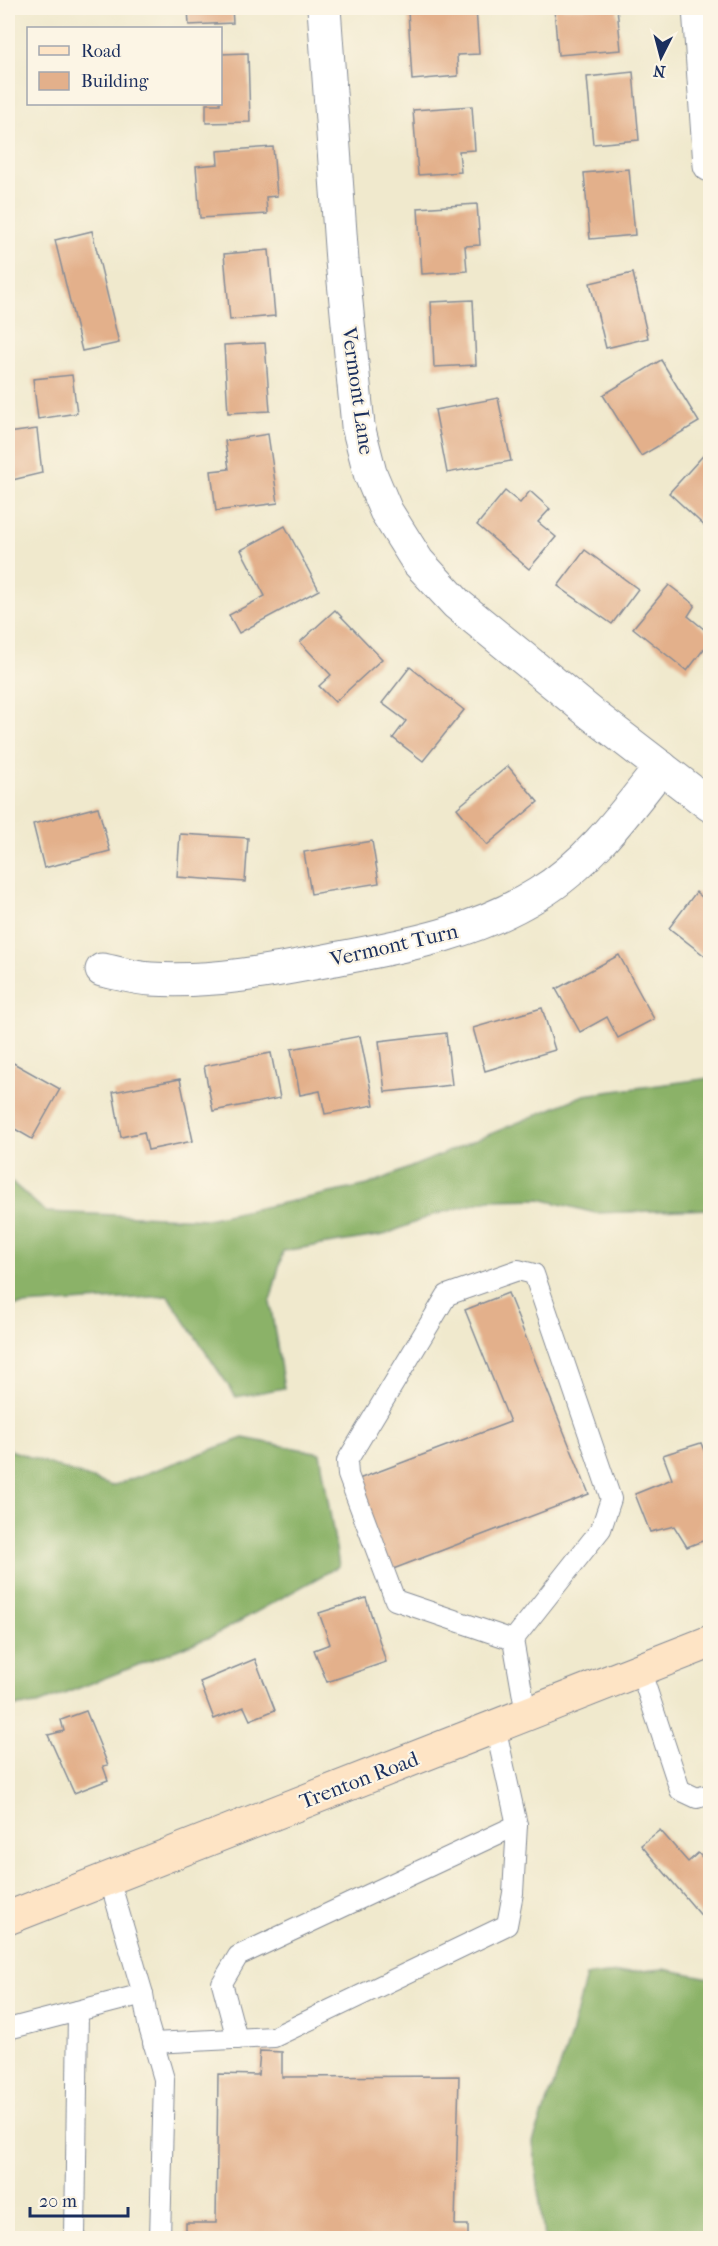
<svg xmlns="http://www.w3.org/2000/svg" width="718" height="2246" font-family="'IM FELL French Canon',serif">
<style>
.forest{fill:#8bb268;stroke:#537063;stroke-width:1.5}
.building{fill:#e3b08b}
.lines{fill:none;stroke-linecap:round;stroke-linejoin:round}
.lane-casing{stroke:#868c96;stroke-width:22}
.street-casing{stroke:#868c96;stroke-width:35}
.secondary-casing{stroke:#868c96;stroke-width:35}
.lane{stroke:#fff;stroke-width:20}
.street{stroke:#fff;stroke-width:33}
.secondary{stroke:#fee4c5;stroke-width:33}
.labels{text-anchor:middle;stroke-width:4.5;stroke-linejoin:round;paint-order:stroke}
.street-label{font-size:21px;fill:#1b2f5e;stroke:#fcf5e5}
</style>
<rect width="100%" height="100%" fill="#fcf5e5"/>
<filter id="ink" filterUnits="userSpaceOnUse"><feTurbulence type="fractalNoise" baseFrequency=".0167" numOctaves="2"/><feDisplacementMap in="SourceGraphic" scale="12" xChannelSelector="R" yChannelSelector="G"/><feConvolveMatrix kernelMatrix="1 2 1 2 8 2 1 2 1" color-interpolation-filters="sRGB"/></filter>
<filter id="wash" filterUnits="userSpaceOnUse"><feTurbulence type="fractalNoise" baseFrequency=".008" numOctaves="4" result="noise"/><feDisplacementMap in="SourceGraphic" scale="24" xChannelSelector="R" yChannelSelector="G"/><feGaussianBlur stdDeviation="1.35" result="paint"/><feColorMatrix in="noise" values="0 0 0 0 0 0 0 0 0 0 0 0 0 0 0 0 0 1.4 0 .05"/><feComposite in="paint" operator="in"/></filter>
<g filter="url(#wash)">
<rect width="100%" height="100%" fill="#f0e9cd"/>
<g class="forest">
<path d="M710,1078V1209L595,1213L540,1199L489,1200L433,1215L384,1235L283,1251L270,1302L284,1388L236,1397L168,1296L8,1306V1179L46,1212L207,1219L368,1185L584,1095Z"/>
<path d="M243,1438L320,1453L339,1566L215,1635L38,1704L8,1707V1444L10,1450L112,1486Z"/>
<path d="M664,1969L710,1978V2238H544L533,2142L570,2039L586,1976Z"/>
</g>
<g id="blocks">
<g class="building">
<path d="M188,8H232L233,23L189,25Z"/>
<path d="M464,8H476L479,54L457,55L458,76L412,80L408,11Z"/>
<path d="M554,8H617L621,50L558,55Z"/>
<path d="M248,53L250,122L206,123V104H220V54Z"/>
<path d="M633,72L639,140L593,144L587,77Z"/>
<path d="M472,106L475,150L459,151L461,172L418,175L413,110Z"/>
<path d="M273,147L277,196L266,197L267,214L200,218L196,166L218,164L217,151Z"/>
<path d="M629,169L635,235L590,239L584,173Z"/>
<path d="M477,204L480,245L465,246L467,271L422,274L418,208Z"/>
<path d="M92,231L119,343L82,351L55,240Z"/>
<path d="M269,250L275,316L230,320L224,254Z"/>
<path d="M633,273L648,338L606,348L590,283Z"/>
<path d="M473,300L476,365L434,367L431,302Z"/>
<path d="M265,343L270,411L228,413L224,345Z"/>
<path d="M661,360L699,422L641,456L603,395Z"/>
<path d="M72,375L77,413L38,419L33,379Z"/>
<path d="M498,398L511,461L447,473L435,410Z"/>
<path d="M37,429L42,473L8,481V433Z"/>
<path d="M268,434L278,503L216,511L211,471L229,469L225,441Z"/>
<path d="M710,448V531L669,493Z"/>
<path d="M505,491L520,503L530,491L550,509L538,522L556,537L529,569L477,525Z"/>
<path d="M285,526L319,590L239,633L229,615L265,596L241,550Z"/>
<path d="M585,550L638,589L612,624L558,586Z"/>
<path d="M669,585L695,605L688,616L710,634V641L687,671L633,628Z"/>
<path d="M335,610L382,659L335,702L319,686L331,675L300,642Z"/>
<path d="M410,667L464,710L423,761L393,738L406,721L382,703Z"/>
<path d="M508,766L538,802L487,845L457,808Z"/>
<path d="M98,807L110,851L44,868L33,824Z"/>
<path d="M180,834L248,838L245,882L177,877Z"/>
<path d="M372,841L379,883L311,894L304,852Z"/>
<path d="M696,892L710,904V960L669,928Z"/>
<path d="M619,955L654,1019L618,1038L607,1017L580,1032L556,989Z"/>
<path d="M542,1008L555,1050L485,1071L473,1028Z"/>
<path d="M446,1033L452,1085L385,1092L379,1041Z"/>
<path d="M360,1036L374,1105L325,1114L320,1091L300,1095L291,1049Z"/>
<path d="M271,1053L280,1098L213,1111L204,1066Z"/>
<path d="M8,1060L60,1089L32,1139L8,1125Z"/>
<path d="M180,1079L193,1141L148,1150L144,1132L121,1137L113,1092Z"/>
<path d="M508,1293L589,1494L388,1571L356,1480L510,1422L465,1310Z"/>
<path d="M701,1443L710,1465V1538L687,1547L674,1526L650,1532L635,1494L672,1479L663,1455Z"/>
<path d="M366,1598L386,1662L327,1682L314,1650L330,1644L319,1613Z"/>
<path d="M255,1659L275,1710L250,1720L244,1707L214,1719L200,1682Z"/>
<path d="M86,1711L108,1765L103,1766L108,1780L74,1793L48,1735L64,1731L61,1720Z"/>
<path d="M660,1830L688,1862L698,1853L710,1865V1926L641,1845Z"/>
<path d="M260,2051L282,2052V2077L459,2076L455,2225H468V2238H186V2223H216L218,2074L258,2075Z"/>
</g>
</g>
</g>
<g filter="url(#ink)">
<use href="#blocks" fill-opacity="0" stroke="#868c96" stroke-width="1.5"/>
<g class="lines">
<g class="lane-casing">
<g id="lane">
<path d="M513,1640L395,1600L348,1475L347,1461L447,1295L518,1270L534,1274L611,1499L601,1529L513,1640L526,1714"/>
<path d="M640,1669L680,1790L697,1798L710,1794"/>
<path d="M109,1878L143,1994L148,2024L164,2079L160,2238"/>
<path d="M8,2029L143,1994"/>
<path d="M237,2039L222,1983L238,1956L517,1825"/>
<path d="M153,2043L274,2037L507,1925L513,1893L517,1825L495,1726"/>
<path d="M75,2238L78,2011"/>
</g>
</g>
<g class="street-casing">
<g id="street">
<path d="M324,8L342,261L358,426L370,473L386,511L418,562L457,604L593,715L710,805"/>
<path d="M699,8L710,165"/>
<path d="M102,970C118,973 134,978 151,979C215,983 278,970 340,958C410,945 477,932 538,894C588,864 625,813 661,767"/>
</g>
</g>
<g class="secondary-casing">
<path id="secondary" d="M8,1918L710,1642"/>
</g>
<use href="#lane" class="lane"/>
<use href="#street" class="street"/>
<use href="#secondary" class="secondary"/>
</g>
</g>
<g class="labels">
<g class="street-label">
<text transform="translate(358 391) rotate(82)" y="7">Vermont Lane</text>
<text transform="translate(394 945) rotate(-13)" y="7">Vermont Turn</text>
<text transform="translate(359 1780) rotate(-21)" y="7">Trenton Road</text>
</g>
</g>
<rect width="718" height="2246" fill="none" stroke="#fcf5e5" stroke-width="30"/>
<rect x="27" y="27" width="195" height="78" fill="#fcf5e5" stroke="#a2a6af" stroke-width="1.5"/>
<rect x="39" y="46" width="30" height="9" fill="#fee4c5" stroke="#a2a6af" stroke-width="1.5"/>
<text x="81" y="57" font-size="18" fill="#1b2f5e">Road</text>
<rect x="39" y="72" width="30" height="18" fill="#e3b08b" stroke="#a2a6af" stroke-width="1.5"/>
<text x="81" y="87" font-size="18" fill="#1b2f5e">Building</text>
<g transform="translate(661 57) rotate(186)" stroke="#fcf5e5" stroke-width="4.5" paint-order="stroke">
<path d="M0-4.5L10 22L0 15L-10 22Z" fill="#1b2f5e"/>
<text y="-9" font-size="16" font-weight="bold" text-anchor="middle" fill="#1b2f5e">N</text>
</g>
<path d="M30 2207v9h98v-9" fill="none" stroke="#1b2f5e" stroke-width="3"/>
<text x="39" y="2207" font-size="18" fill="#1b2f5e" stroke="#fcf5e5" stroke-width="4.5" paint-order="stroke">20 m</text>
</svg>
